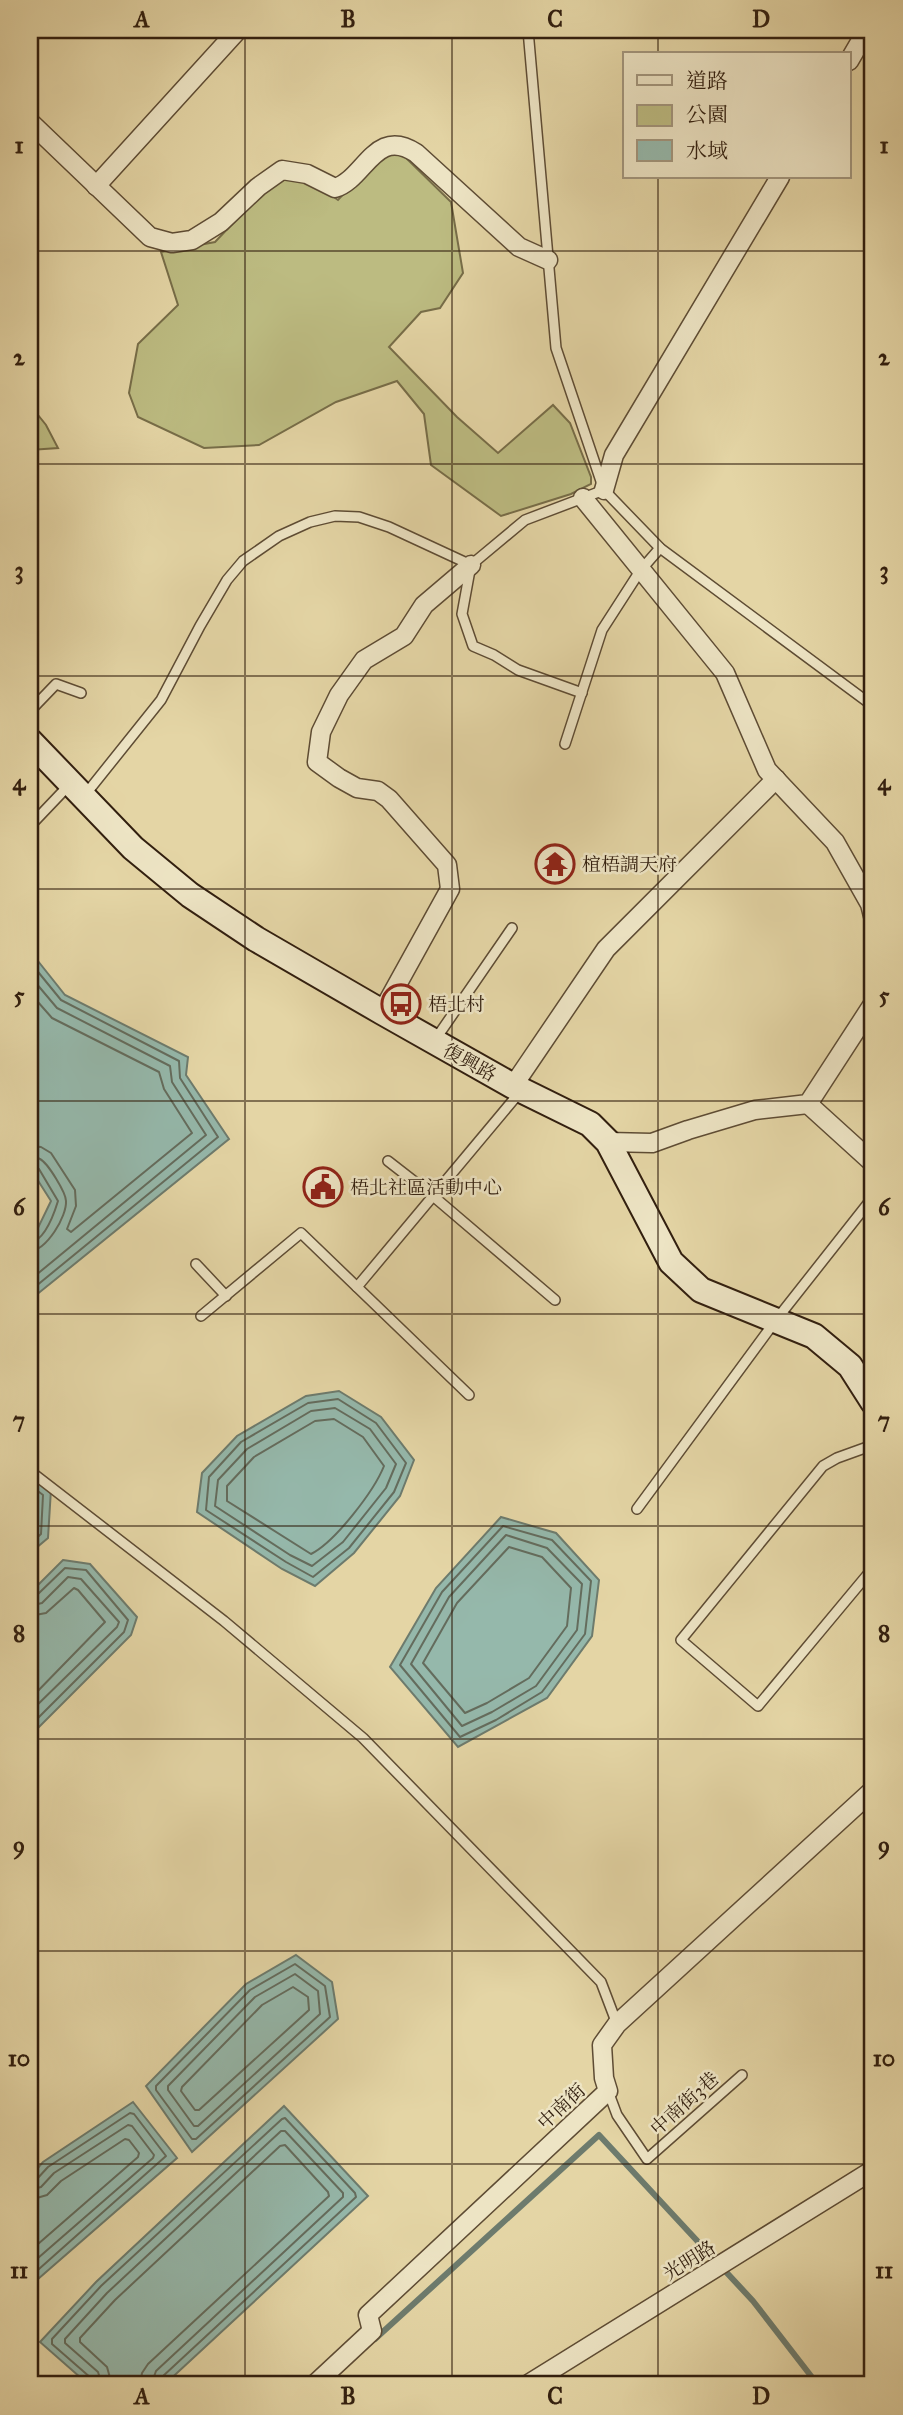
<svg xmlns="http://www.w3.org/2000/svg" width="903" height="2415" font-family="'IM FELL Great Primer','Noto Serif TC',serif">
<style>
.green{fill:#bcbb81;stroke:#776d48;stroke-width:2}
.water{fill:#95b8ab;stroke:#6d7b6d;stroke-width:2}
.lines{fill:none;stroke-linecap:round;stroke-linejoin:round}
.shore{stroke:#646c5d;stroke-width:2}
.stream{stroke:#6d7b6d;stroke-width:6}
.lane-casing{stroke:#5e4c34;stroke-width:12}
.street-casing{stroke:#5e4c34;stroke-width:21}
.secondary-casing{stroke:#321f0f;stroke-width:28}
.lane{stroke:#ede4c4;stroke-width:9}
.street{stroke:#ede4c4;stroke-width:18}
.secondary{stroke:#ede4c4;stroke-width:24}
.grid{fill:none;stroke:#321f0f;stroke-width:2;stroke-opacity:0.55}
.labels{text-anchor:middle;stroke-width:5;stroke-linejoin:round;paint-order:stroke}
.poi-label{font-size:19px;fill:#321f0f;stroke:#ede4c4;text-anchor:start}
.street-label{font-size:19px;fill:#321f0f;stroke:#ede4c4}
.neatline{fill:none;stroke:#321f0f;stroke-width:2.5}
.grid-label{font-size:23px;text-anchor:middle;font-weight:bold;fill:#321f0f}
</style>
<rect width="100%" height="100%" fill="#e4d5a5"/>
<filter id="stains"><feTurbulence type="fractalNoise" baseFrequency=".00286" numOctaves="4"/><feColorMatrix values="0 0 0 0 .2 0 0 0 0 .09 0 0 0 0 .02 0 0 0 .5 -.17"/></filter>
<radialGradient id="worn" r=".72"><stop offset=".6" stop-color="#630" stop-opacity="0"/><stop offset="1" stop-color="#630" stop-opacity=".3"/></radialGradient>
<g class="green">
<path d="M385,150L400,152L451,202L463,273L440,308L421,312L389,347L457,417L498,453L553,405L570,423L591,477V484L571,494L501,516L431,465L424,414L397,381L336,402L259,445L204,448L138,417L129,393L138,344L178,305L161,252L215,242L268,186L285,177H306L338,200Z"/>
<path d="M30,405L46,425L58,448L30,450Z"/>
</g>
<g class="water">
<path d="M30,951L65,995L188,1057L186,1075L229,1139L30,1300V1238L36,1232L51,1201L30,1168Z"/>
<path d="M339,1391L381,1417L414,1460L400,1496L354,1553L315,1586L282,1569L197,1512L202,1473L237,1436L306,1396Z"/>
<path d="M30,1476L51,1489L48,1538L30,1553Z"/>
<path d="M501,1517L556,1533L599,1580L592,1636L547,1698L458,1747L390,1667L436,1588Z"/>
<path d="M63,1560L90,1564L137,1617L131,1635L38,1728H30V1593Z"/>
<path d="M296,1955L332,1982L338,2019L192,2152L146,2086L246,1984Z"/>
<path d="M133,2102L177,2158L30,2286V2177L43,2162Z"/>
<path d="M284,2106L368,2196L164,2385H89L40,2342L96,2282Z"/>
</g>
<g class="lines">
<g class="shore">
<path d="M30,962L61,1000L179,1061L180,1078L218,1137L30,1291"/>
<path d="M30,976L57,1008L170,1066L172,1082L206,1135L30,1280"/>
<path d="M30,993L52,1018L159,1072L164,1089L192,1133L71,1232L67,1229L76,1206L75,1190L51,1153L41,1147L30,1146"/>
<path d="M30,1156C35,1157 36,1156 40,1159C48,1163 66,1193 66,1201C67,1216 47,1250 30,1251"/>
<path d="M30,1165L39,1169L58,1201C54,1214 45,1240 30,1243"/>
<path d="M338,1399L376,1423L406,1463L394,1492L349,1548L313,1577L286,1562L206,1510L209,1477L241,1442L308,1403Z"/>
<path d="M335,1408L370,1429L396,1464L386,1488L343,1542L312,1566L290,1555L215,1506L218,1480L247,1449L311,1411Z"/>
<path d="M334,1419L363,1437L384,1466C374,1491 335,1542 311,1554L227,1501V1486L254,1457L315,1421Z"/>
<path d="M30,1485L43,1495L41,1534L30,1544"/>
<path d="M503,1526L552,1540L591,1581L585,1634L542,1692L496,1720L460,1737L400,1665L442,1592Z"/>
<path d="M506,1535L547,1548L582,1584L577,1630L536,1686L492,1712L462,1726L411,1664L449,1597Z"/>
<path d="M509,1547L542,1557L571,1588L567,1626L529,1678L487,1703L465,1713L423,1663L457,1603Z"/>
<path d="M30,1597L37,1595L65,1568L86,1570L128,1620L124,1632L36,1720L30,1721"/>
<path d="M30,1606L42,1603L68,1577L81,1579L119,1622L117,1627L30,1712"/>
<path d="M30,1616L46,1613L74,1588L78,1590L105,1622L30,1699"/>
<path d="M295,1964L325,1986L330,2017L196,2139H192L156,2090V2086L250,1990Z"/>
<path d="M295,1974L318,1991L320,2014L198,2126H194L168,2090V2086L255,1997Z"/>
<path d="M293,1987L308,1997L309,2010L199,2110H195L181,2091L182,2087L262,2005Z"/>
<path d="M30,2181L36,2180L48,2167L130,2113L134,2114L166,2156L30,2277"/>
<path d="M30,2190L41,2187L54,2173L128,2125L132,2126L154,2155L153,2158L30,2265"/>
<path d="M30,2200L47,2195L61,2181L125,2139L129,2140L139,2153L138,2157L30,2251"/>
<path d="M93,2385L91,2378L52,2344V2339L101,2286L282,2119L285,2118L355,2193L356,2197L162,2377L160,2385"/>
<path d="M102,2385L98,2372L65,2343V2339L107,2293L281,2131H285L343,2193V2197L156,2371L151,2385"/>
<path d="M112,2385L107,2367L80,2342V2338L115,2300L280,2146L285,2145L328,2192L329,2196L148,2364L142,2373L140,2385"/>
</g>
<path class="stream" d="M375,2339L599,2135L753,2301L818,2385"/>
<g class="lane-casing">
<g id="lane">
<path d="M528,30L556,348L604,490L660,548L873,706"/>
<path d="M470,570L462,614L473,646L494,655L518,670L582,693"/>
<path d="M30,711L56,684L81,693"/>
<path d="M565,744L602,630L640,571L660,548"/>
<path d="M85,795L161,700L200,626L227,580L243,561L279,536L310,522L335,516L359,517L389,527L471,565L525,520L604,490"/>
<path d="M30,826L70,784"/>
<path d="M435,1040L512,928"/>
<path d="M388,1161L433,1196L555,1300"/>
<path d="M196,1264L226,1296"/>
<path d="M357,1287L520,1092"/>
<path d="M201,1316L301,1233L469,1395"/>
<path d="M873,1445L837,1458L823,1466L681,1640L758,1706L873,1568"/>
<path d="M30,1471L224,1621L363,1738L601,1982L617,2024"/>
<path d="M637,1509L776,1320L873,1197"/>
<path d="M608,2091L617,2115L647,2159L742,2075"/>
</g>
</g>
<g class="street-casing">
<g id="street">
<path d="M849,61L867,30"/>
<path d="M30,122L150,237L172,243L192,240L221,222L258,187L282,170L307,174L335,188C365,179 375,126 416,153L519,247L548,260"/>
<path d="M96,186L238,30"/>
<path d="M604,490L614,455L780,177"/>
<path d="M583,498L725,673L767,770L835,842L870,904L873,916"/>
<path d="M382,1012L450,889L447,865L389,799L378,791L357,788L339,778L317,762L321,732L339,695L364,660L404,636L424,605L471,565"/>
<path d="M513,1086L606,949L776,779"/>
<path d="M808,1104L873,1163"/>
<path d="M608,1142L652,1143L688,1130L755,1110L808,1104L873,1004"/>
<path d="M314,2385L372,2331L368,2315L608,2091L604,2078L602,2045L617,2024L873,1790"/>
<path d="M527,2385L873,2170"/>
</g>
</g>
<g class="secondary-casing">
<path id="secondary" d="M30,741L133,848L190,895L256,939L382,1012L513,1086L590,1124L608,1142L671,1262L701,1290L814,1336L850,1366L873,1402"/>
</g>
<use href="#lane" class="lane"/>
<use href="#street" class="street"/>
<use href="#secondary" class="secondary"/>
</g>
<path class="grid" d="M245,30V2385M452,30V2385M658,30V54M658,177V2385M30,251H873M30,464H873M30,676H873M30,889H873M30,1101H873M30,1314H873M30,1526H873M30,1739H873M30,1951H873M30,2164H873"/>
<defs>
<g id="temple-ring" transform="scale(2.0125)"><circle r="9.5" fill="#ede4c4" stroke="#8f2418" stroke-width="1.5"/><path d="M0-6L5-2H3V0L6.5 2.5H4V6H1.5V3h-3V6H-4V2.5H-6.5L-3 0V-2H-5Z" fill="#8f2418"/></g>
<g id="bus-ring" transform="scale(2.0125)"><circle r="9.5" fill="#ede4c4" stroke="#8f2418" stroke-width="1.5"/><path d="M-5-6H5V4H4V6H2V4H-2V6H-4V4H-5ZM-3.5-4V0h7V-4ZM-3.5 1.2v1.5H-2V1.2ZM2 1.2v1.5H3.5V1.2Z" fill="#8f2418"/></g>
<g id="civic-ring" transform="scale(2.0125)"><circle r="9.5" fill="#ede4c4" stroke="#8f2418" stroke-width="1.5"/><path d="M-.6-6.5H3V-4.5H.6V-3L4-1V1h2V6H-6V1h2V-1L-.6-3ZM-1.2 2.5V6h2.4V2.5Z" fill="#8f2418"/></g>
</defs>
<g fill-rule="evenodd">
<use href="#temple-ring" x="555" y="864"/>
<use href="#bus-ring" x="401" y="1004"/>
<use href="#civic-ring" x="323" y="1187"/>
</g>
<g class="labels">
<g class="poi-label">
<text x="582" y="871">椬梧調天府</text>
<text x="428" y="1011">梧北村</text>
<text x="350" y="1194">梧北社區活動中心</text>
</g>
<g class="street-label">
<text transform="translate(470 1062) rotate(29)" y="7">復興路</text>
<text transform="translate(684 2103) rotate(-42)" y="7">中南街3巷</text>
<text transform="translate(561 2106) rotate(-43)" y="7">中南街</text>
<text transform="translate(689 2260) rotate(-32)" y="7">光明路</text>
</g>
</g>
<rect width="903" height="2415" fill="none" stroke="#e4d5a5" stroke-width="77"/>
<rect x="623" y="52" width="228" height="126" fill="#ede4c4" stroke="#a2957c" stroke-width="2"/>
<rect x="637" y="75" width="35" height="10" fill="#ede4c4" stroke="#a2957c" stroke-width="2"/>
<text x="686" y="88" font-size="21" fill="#321f0f">道路</text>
<rect x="637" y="105" width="35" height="21" fill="#bcbb81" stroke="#a2957c" stroke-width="2"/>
<text x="686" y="122" font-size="21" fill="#321f0f">公園</text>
<rect x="637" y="140" width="35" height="21" fill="#95b8ab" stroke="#a2957c" stroke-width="2"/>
<text x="686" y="158" font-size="21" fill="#321f0f">水域</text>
<rect x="38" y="38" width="826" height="2338" class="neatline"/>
<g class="grid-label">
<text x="142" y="27">A</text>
<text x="348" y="27">B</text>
<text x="555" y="27">C</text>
<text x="761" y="27">D</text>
<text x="19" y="153">1</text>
<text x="884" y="153">1</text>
<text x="19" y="365">2</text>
<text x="884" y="365">2</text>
<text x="19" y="578">3</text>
<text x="884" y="578">3</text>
<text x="19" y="790">4</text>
<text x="884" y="790">4</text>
<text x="19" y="1003">5</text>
<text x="884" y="1003">5</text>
<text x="19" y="1215">6</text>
<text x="884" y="1215">6</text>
<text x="19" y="1428">7</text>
<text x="884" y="1428">7</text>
<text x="19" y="1641">8</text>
<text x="884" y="1641">8</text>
<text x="19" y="1853">9</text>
<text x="884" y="1853">9</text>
<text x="19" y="2066">10</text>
<text x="884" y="2066">10</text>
<text x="19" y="2278">11</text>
<text x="884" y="2278">11</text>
<text x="142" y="2404">A</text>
<text x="348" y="2404">B</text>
<text x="555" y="2404">C</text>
<text x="761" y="2404">D</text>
</g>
<rect width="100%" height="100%" filter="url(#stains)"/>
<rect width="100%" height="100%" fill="url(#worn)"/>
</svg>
